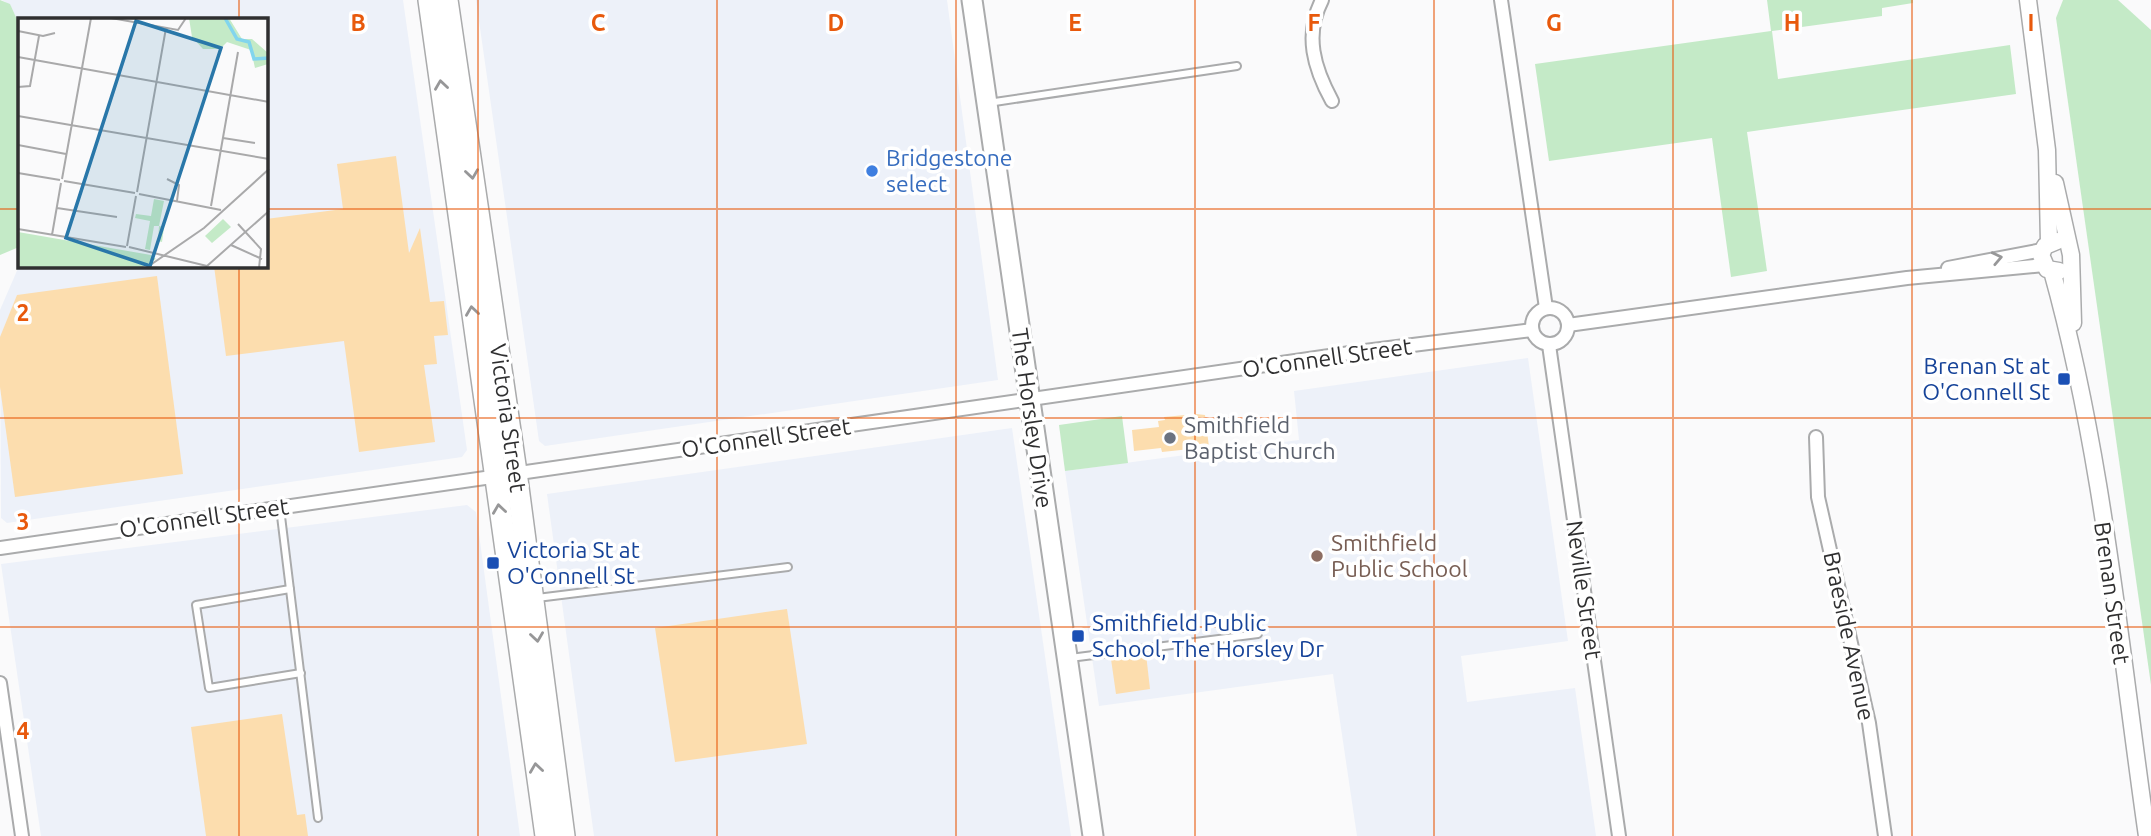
<svg xmlns="http://www.w3.org/2000/svg" width="2151" height="836" font-family="Ubuntu,sans-serif">
<style>
.built{fill:#edf1f9}
.green{fill:#c4eac7}
.building{fill:#fcddae}
.lines{fill:none;stroke-linecap:round;stroke-linejoin:round}
.service-casing{stroke:#aaabac;stroke-width:10}
.minor-casing{stroke:#aaabac;stroke-width:16}
.tertiary-casing{stroke:#aaabac;stroke-width:19}
.secondary-casing{stroke:#aaabac;stroke-width:23}
.primary-casing{stroke:#aaabac;stroke-width:24}
.service{stroke:#fff;stroke-width:6}
.minor{stroke:#fff;stroke-width:12}
.tertiary{stroke:#fff;stroke-width:16}
.secondary{stroke:#fff;stroke-width:19}
.primary{stroke:#fff;stroke-width:21}
.oneway{stroke:#979798}
.grid{fill:none;stroke:#e8590c;stroke-width:2;stroke-opacity:0.55}
.shop-dot{fill:#3f7fe0;stroke:#fff;stroke-width:2.5}
.transit-dot{fill:#1a4fb4;stroke:#fff;stroke-width:2.5}
.worship-dot{fill:#6b7280;stroke:#fff;stroke-width:2.5}
.education-dot{fill:#8d6e63;stroke:#fff;stroke-width:2.5}
.labels{text-anchor:middle;stroke-width:7;stroke-linejoin:round;paint-order:stroke}
.shop-label{font-size:23px;fill:#366cbe;stroke:#fff;text-anchor:start}
.street-label{font-size:23px;fill:#2f2f30;stroke:#fff}
.transit-label{font-size:23px;fill:#164399;stroke:#fff;text-anchor:start}
.worship-label{font-size:23px;fill:#5b616d;stroke:#fff;text-anchor:start}
.education-label{font-size:23px;fill:#785e54;stroke:#fff;text-anchor:start}
.inset-river{fill:none;stroke:#82d5ed;stroke-width:3.5}
.inset-road{fill:none;stroke:#a9a9aa;stroke-width:2}
.view{fill:#2977a9;fill-opacity:0.15;stroke:#2977a9;stroke-width:3.5}
.inset-edge{fill:none;stroke:#2f2f30;stroke-width:3.5}
.grid-label{font-size:23px;text-anchor:middle;font-weight:bold;fill:#e8590c;stroke:#fff;stroke-width:7;stroke-linejoin:round;paint-order:stroke}
</style>
<rect width="100%" height="100%" fill="#fafafb"/>
<g class="built">
<path d="M2,0H403L467,450L462,457L7,523L1,518L0,310L19,266H266V19H19V24L10,5Z"/>
<path d="M476,0H947L998,380L545,446L539,441Z"/>
<path d="M1528,358L1568,641L1461,656L1467,702L1575,688L1596,836H1357L1333,674L1099,706L1065,471L1299,440L1294,391Z"/>
<path d="M1012,428L1071,836H594L547,494Z"/>
<path d="M467,505L476,512L520,836H41L1,564Z"/>
</g>
<g class="green">
<path d="M0,0L10,4L19,24V247L0,255Z"/>
<path d="M1767,0H1913V3L1882,8V16L1772,31L1778,79L2010,45L2016,94L1747,132L1767,271L1731,277L1712,138L1549,161L1535,64L1771,31Z"/>
<path d="M2063,0H2118L2151,30V685L2056,18Z"/>
<path d="M1122,416L1128,463L1065,471L1059,425Z"/>
</g>
<g class="building">
<path d="M396,156L409,253L420,228L430,302L444,301L448,335L434,336L437,364L424,365L435,442L359,452L344,341L226,356L214,266H266V219L343,209L337,164Z"/>
<path d="M157,276L183,474L15,497L0,387V337L17,295Z"/>
<path d="M1196,414L1205,415L1209,447L1162,452L1161,448L1134,451L1132,430L1159,427L1158,421L1165,420L1164,417Z"/>
<path d="M787,609L807,744L675,762L655,628Z"/>
<path d="M1146,654L1150,689L1116,694L1111,659Z"/>
<path d="M282,714L297,815L305,814L308,836H206L191,727Z"/>
</g>
<g class="lines">
<g class="service-casing">
<g id="service">
<path d="M988,103L1237,66"/>
<path d="M280,508L318,818"/>
<path d="M290,589L196,605L209,688L301,673"/>
<path d="M537,598L788,567"/>
<path d="M1070,658L1258,634"/>
</g>
</g>
<g class="minor-casing">
<g id="minor">
<path d="M1322,0C1304,35 1314,68 1332,101"/>
<path d="M1501,0L1546,308"/>
<path d="M1948,268L2042,250"/>
<circle cx="1550" cy="326" r="18"/>
<path d="M1568,325L1907,278L2044,265"/>
<path d="M1549,345L1619,836"/>
<path d="M1816,437L1818,497L1869,723L1885,836"/>
<path d="M0,548L1357,352L1532,330"/>
<path d="M0,683L22,836"/>
</g>
</g>
<g class="tertiary-casing">
<g id="tertiary">
<path d="M2028,0L2047,150L2049,243"/>
<path d="M2055,183L2071,255L2073,323"/>
<path d="M2057,241L2045,246L2041,255L2047,269L2059,271"/>
<path d="M2052,271C2103,454 2120,648 2147,836"/>
</g>
</g>
<g class="secondary-casing">
<path id="secondary" d="M972,0L1093,836"/>
</g>
<g class="primary-casing">
<g id="primary">
<path d="M429,0L546,836"/>
<path d="M447,0L516,472L564,836"/>
</g>
</g>
<use href="#service" class="service"/>
<use href="#minor" class="minor"/>
<use href="#tertiary" class="tertiary"/>
<use href="#secondary" class="secondary"/>
<use href="#primary" class="primary"/>
</g>
<defs><path id="oneway-chevron" d="M-2-3.5L2.5 0L-2 3.5" fill="none" stroke-width="1.6" stroke-linecap="round" stroke-linejoin="round" transform="scale(1.75)"/></defs>
<g class="oneway">
<use href="#oneway-chevron" transform="translate(441 85) rotate(-98)"/>
<use href="#oneway-chevron" transform="translate(472 174) rotate(82)"/>
<use href="#oneway-chevron" transform="translate(1997 258) rotate(-12)"/>
<use href="#oneway-chevron" transform="translate(472 311) rotate(-98)"/>
<use href="#oneway-chevron" transform="translate(499 509) rotate(-98)"/>
<use href="#oneway-chevron" transform="translate(537 637) rotate(82)"/>
<use href="#oneway-chevron" transform="translate(536 768) rotate(-98)"/>
</g>
<path class="grid" d="M239,0V19M478,0V836M717,0V836M956,0V836M1195,0V836M1434,0V836M1673,0V836M1912,0V836M0,209H19M266,209H2151M239,266V836M0,418H2151M0,627H2151"/>
<circle class="shop-dot" cx="872" cy="171" r="7"/>
<g class="transit-dot">
<rect x="2057" y="372" width="14" height="14" rx="3.5"/>
<rect x="486" y="556" width="14" height="14" rx="3.5"/>
<rect x="1071" y="629" width="14" height="14" rx="3.5"/>
</g>
<circle class="worship-dot" cx="1170" cy="438" r="7"/>
<circle class="education-dot" cx="1317" cy="556" r="7"/>
<g class="labels">
<g class="shop-label">
<text x="886" y="166">Bridgestone<tspan x="886" dy="26">select</tspan></text>
</g>
<g class="street-label">
<text transform="translate(1327 358) rotate(-8)" y="8">O'Connell Street</text>
<text transform="translate(508 418) rotate(82)" y="8">Victoria Street</text>
<text transform="translate(1032 418) rotate(82)" y="8">The Horsley Drive</text>
<text transform="translate(766 438) rotate(-8)" y="8">O'Connell Street</text>
<text transform="translate(204 518) rotate(-8)" y="8">O'Connell Street</text>
<text transform="translate(1584 590) rotate(82)" y="8">Neville Street</text>
<text transform="translate(2112 593) rotate(82)" y="8">Brenan Street</text>
<text transform="translate(1849 636) rotate(78)" y="8">Braeside Avenue</text>
</g>
<g class="transit-label">
<text x="2050" y="374" text-anchor="end">Brenan St at<tspan x="2050" dy="26">O'Connell St</tspan></text>
<text x="507" y="558">Victoria St at<tspan x="507" dy="26">O'Connell St</tspan></text>
<text x="1092" y="631">Smithfield Public<tspan x="1092" dy="26">School, The Horsley Dr</tspan></text>
</g>
<g class="worship-label">
<text x="1184" y="433">Smithfield<tspan x="1184" dy="26">Baptist Church</tspan></text>
</g>
<g class="education-label">
<text x="1331" y="551">Smithfield<tspan x="1331" dy="26">Public School</tspan></text>
</g>
</g>
<g transform="translate(18 18)">
<rect width="250" height="250" fill="#fafafb"/>
<path d="M171,0H211L224,21H234L250,35V46L237,50L233,32L209,24L202,31H185L174,19ZM136,181L146,183L141,208L146,209L144,224L140,223L141,208H136L132,232L127,231L132,203L117,200L118,196L133,198ZM205,201L213,209L194,225L187,218ZM0,214L133,237L138,241L123,250H0Z" fill="#c4eac7"/>
<path class="inset-river" d="M207,0L219,21L231,24L236,41L251,40"/>
<path class="inset-road" d="M93,0L160,12L168,0M0,13L25,18L37,15M0,39L251,84M0,69L12,68L21,18M0,98L251,141M205,120L237,125M0,127L48,136M0,155L42,162M44,161L73,0M149,161L161,167L159,183M46,163L117,175M119,174L148,10M121,176L203,192M193,188L220,34M39,190L99,199M220,206L243,231L241,250M0,211L108,229M34,217L43,165M213,227L244,241M109,228L118,178M111,229L189,248M189,248L251,193M128,250L186,210L251,151"/>
<path class="view" d="M118,3L203,30L132,248L48,220Z"/>
<rect width="250" height="250" class="inset-edge"/>
</g>
<g class="grid-label">
<text x="358" y="31">B</text>
<text x="598" y="31">C</text>
<text x="836" y="31">D</text>
<text x="1075" y="31">E</text>
<text x="1314" y="31">F</text>
<text x="1554" y="31">G</text>
<text x="1792" y="31">H</text>
<text x="2031" y="31">I</text>
<text x="23" y="321">2</text>
<text x="23" y="530">3</text>
<text x="23" y="739">4</text>
</g>
</svg>
